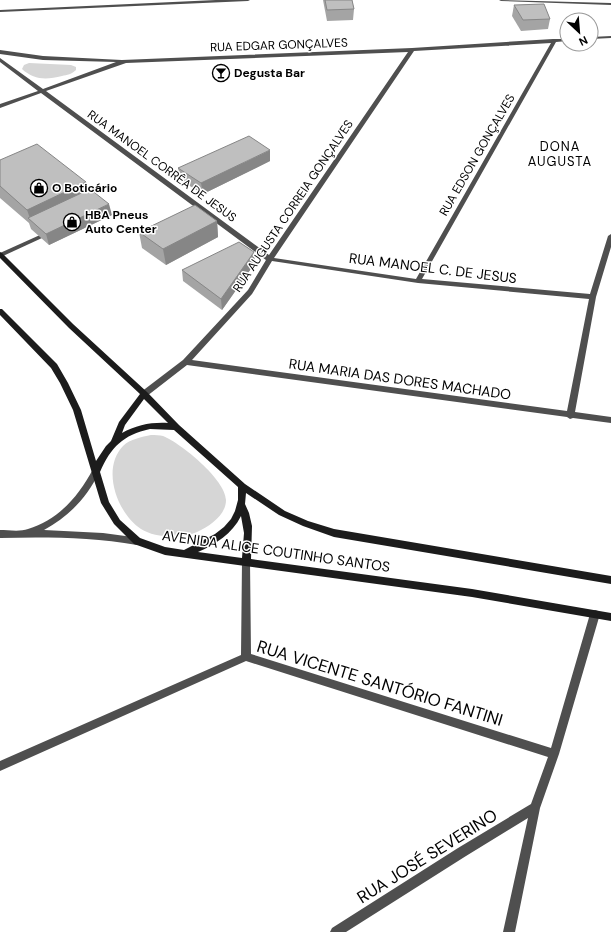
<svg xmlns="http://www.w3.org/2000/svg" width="611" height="932" font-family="'DM Sans',sans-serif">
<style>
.green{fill:#d6d6d6}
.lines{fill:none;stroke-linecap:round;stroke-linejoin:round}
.service{fill:#4f4f4f;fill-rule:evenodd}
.minor{fill:#4f4f4f;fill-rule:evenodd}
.secondary{fill:#1c1c1c;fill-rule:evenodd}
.wall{fill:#a4a4a4}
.shaded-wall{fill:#868686}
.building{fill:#bfbfbf;stroke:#868686}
.labels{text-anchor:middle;stroke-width:3;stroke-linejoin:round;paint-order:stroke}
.far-street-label{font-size:12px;fill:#000;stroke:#fff}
.far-poi-label{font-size:12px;font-weight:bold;fill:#000;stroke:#fff;text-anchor:start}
.far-quarter-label{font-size:13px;letter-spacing:1px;fill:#000;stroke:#fff}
.street-label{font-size:14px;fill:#000;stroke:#fff}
.near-street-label{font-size:17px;fill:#000;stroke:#fff}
</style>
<rect width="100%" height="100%" fill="#fff"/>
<g class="green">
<path d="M29,63L71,65L76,67V70C72,74 67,75 62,76C46,80 34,80 22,69L24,65Z"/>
<path d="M151,435C155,435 160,435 163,436C181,443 226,480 226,500C226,515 210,526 197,532C182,539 155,538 141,529C117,513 101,469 123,446C130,439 142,437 151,435Z"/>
</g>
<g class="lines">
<path class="service" d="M40,235L43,237L42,238L3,256L0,257V253Z"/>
<g class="minor">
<path d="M216,0H250L248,1L0,12V10Z"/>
<path d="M499,0L611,3V5L501,1Z"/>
<path d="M611,36V38L591,39V37Z"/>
<path d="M553,39H567V41L556,42L422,279L590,294L608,236L611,234V247L596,297L575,412L611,417V423L573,418L570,419L567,417L187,365L147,396H141L140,394L141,392L183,360L248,290L266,260L41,93L0,108V104L38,91L0,62V58L43,89L116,62L43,60L0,54V50L43,56L122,60L412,48ZM551,43L416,279L274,258L414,51ZM408,52L269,255L46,91L126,63ZM272,261L418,283L589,299L567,411L192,360L252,294Z"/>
<path d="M96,468L99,469L100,471C87,497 70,516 44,530L103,533L140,538L141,541L140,544L137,545C91,537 46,537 0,538V530C8,530 20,532 28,529C58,520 79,496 93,469Z"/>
<path d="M246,558L249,559L250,562L251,654L551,748L590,614L592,611L595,610L598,611L600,614L559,754L540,808L515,932H503L528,818L466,856L346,932H330L332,928L458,848L531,804L548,757L246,661L0,771V761L241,655L242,562L243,559Z"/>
</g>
<path class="secondary" d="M0,252L2,253L73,324L147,392L179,425L245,484L285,511L308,521L334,529L611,576V584L334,537L303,526L279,515L246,493L245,504L249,513L252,526L251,559L472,589L611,613V621L472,597L165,555L134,544L114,524L101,503L73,410L60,383L51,368L0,315V309H2L57,364L68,383L81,410L96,461L106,446L111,441L119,422L140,394L69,328L0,258ZM144,399L168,423C152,422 136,425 122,433L125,425ZM150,429L174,430L238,487V500L235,511L231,519L224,527L215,534L184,550L165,547L140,538L120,520L109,502L100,472C111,447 123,435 150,429ZM241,516L244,533L242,558L198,552C216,544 232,534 241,516Z"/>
</g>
<g class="wall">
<path d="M323,0H352L354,9L353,20L327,21Z"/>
<path d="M514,5L550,19L548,29L521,31L512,16Z"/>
<path d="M0,160L86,182L88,190L112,215L49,245L31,229L29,223L0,198Z"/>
<path d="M270,161L203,194L180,180L178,168Z"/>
<path d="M217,221L218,237L166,265L142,248L139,232Z"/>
<path d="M255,263L222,310L183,281L182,270Z"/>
</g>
<g class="shaded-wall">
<path d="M270,150V161L203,194L201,183Z"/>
<path d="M86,182L90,198L31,221L27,210Z"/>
<path d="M109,204L112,215L49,245L46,234Z"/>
<path d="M217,221L218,237L166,265L163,249Z"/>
<path d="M254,252L255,263L222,310L221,299Z"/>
</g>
<g class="building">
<path d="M325,0H352L354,9L327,10Z"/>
<path d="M544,4L550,19L523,20L514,5Z"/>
<path d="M249,136L270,150L201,183L178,168Z"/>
<path d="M37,144L86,182L27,210L0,186V160Z"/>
<path d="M90,189L109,204L46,234L28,218Z"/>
<path d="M195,205L217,221L163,249L139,232Z"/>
<path d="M239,242L254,252L221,299L182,270Z"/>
</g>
<defs>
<g id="bar-ring" transform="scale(0.9)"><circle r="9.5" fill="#fff" stroke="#000" stroke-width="1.5"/><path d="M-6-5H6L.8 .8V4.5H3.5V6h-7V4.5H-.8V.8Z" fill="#000"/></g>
<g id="shop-ring" transform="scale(0.9)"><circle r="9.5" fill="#fff" stroke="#000" stroke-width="1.5"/><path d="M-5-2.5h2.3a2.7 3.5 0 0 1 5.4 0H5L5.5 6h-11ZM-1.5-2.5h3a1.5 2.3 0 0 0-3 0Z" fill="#000"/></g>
</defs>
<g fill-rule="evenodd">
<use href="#bar-ring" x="221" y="73"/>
<use href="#shop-ring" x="39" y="188"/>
<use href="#shop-ring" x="72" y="222"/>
</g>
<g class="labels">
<g class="far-street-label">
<text transform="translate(279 45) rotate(-2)" y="4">RUA EDGAR GONÇALVES</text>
<text transform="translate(477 155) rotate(-60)" y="4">RUA EDSON GONÇALVES</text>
<text transform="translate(162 166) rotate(36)" y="4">RUA MANOEL CORRÊA DE JESUS</text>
<text transform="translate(293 206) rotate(-56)" y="4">RUA AUGUSTA CORREIA GONÇALVES</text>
</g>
<g class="far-poi-label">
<text x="234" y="77">Degusta Bar</text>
<text x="52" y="192">O Boticário</text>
<text x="85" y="219">HBA Pneus<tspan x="85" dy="14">Auto Center</tspan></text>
</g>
<g class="far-quarter-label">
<text x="560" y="151">DONA<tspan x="560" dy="15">AUGUSTA</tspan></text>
</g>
<g class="street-label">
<text transform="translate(433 268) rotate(7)" y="5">RUA MANOEL C. DE JESUS</text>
<text transform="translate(400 379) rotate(8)" y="5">RUA MARIA DAS DORES MACHADO</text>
<text transform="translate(276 551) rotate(8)" y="5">AVENIDA ALICE COUTINHO SANTOS</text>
</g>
<g class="near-street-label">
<text transform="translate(380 683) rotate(17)" y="6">RUA VICENTE SANTÓRIO FANTINI</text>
<text transform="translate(427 856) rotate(-32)" y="6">RUA JOSÉ SEVERINO</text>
</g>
</g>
<g transform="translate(579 32) rotate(154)"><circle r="19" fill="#ffffff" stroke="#999999"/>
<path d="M0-3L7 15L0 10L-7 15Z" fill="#000000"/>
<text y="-6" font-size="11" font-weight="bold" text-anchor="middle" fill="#000000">N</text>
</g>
</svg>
